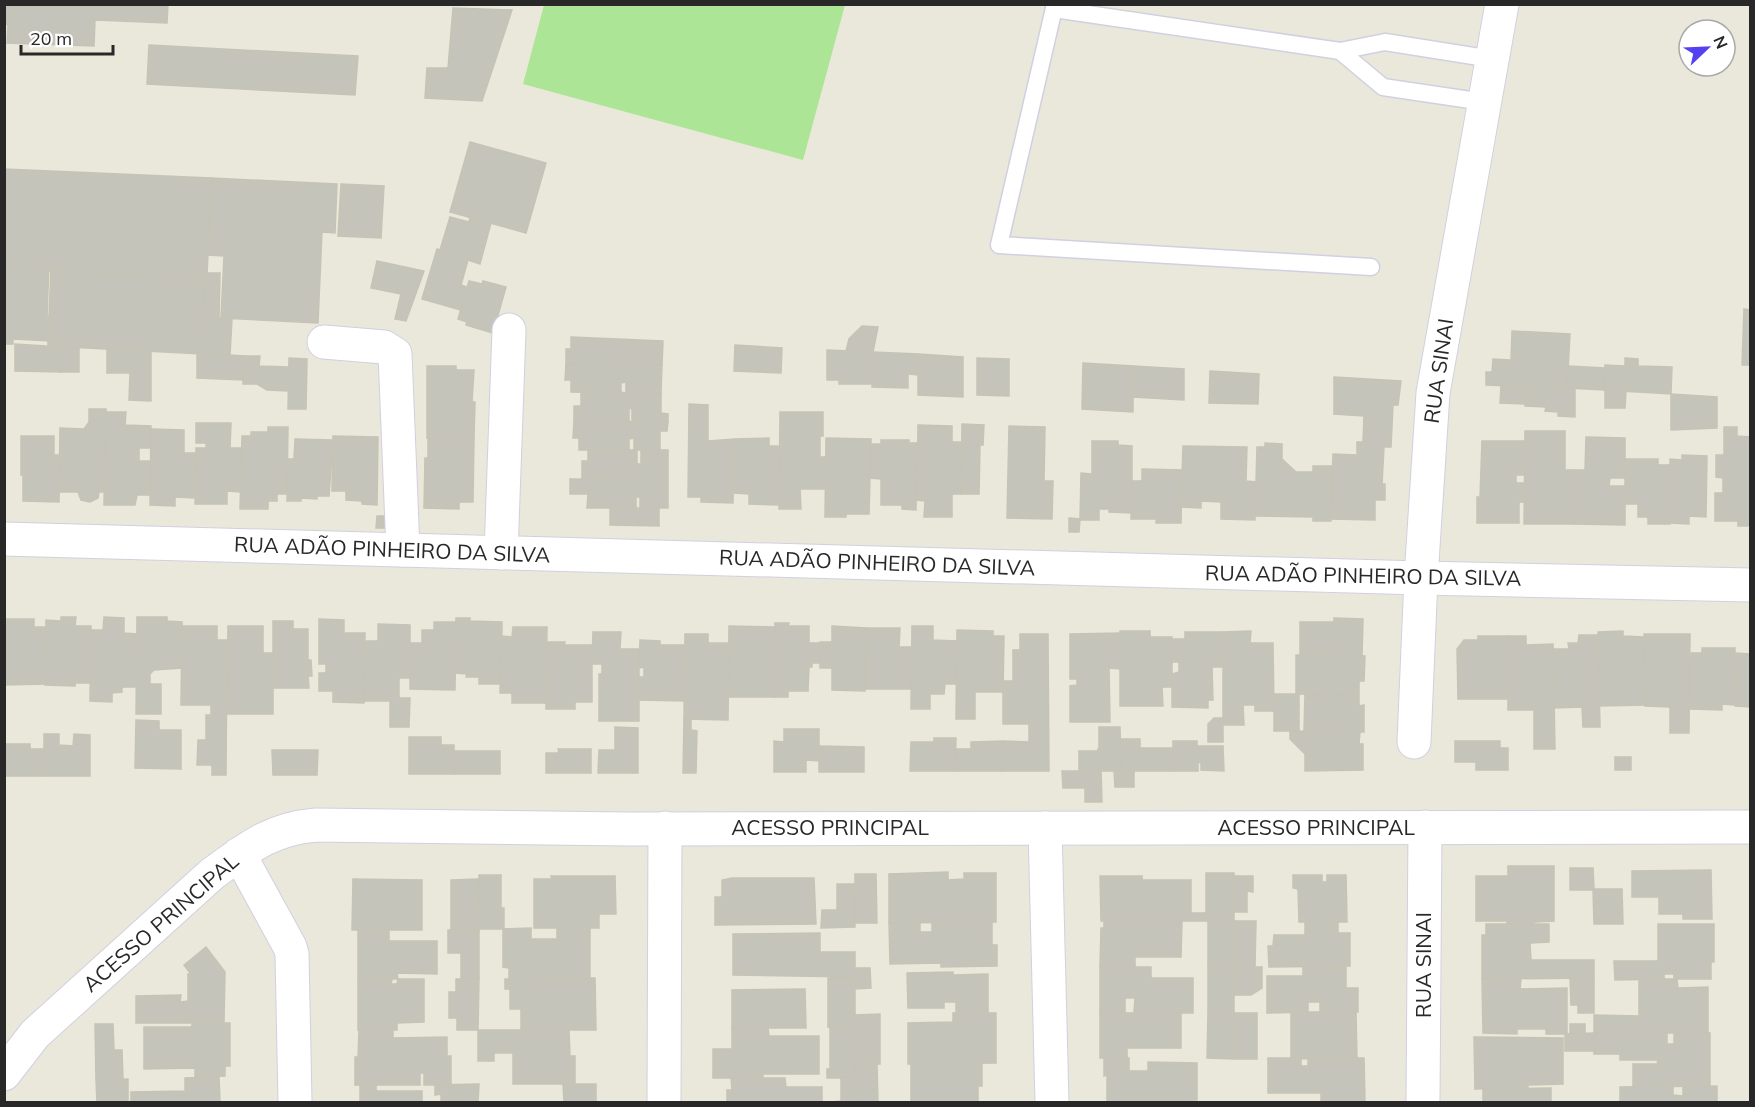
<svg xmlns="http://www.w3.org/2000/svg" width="1755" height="1107" font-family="Mulish,sans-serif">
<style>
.pitch{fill:#abe595}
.building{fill:#c5c4ba;stroke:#c5c4b4;stroke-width:1.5}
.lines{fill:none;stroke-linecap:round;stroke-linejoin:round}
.service-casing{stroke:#d1d0e0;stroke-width:19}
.minor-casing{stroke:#d1d0e0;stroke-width:35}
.service{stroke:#fff;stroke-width:16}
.minor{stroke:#fff;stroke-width:33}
.labels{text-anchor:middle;stroke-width:5;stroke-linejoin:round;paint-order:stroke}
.street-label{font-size:21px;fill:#282828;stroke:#fff}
</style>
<rect width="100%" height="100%" fill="#eae8da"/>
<path class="pitch" d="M544,5H845L803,160L523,84Z"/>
<g class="building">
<path d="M4,4H168L167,23L95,20L94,46L7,43L8,24L4,25Z"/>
<path d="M453,8L512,10L482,101L425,98L427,68H448Z"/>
<path d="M149,45L358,56L355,95L147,84Z"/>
<path d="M470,142L546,163L526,233L450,212Z"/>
<path d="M4,169L211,178L207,277L51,271H49V265L4,263Z"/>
<path d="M211,178L337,184L335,233L322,232L318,323L221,318L224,256L208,255Z"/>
<path d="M341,184L384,186L381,238L338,236Z"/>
<path d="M450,217L469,222L470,217L491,223L480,264L468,260L461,285L467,287L461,310L422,299L437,249L440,250Z"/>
<path d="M377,261L424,271L406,321L395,319L401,294L371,288Z"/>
<path d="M4,263L49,265L47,316L51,317L50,341L13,339V344H4Z"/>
<path d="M51,271L205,277L202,354L48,346V341H50L51,317L49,316Z"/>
<path d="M208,273H220L219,318L232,319L230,355L202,354L205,277H207Z"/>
<path d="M469,281L482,284L483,281L506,287L493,333L466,325L467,322L458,319Z"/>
<path d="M1744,309L1750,310V365H1742Z"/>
<path d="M862,326L878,327L873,352L846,351L849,339Z"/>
<path d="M1512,331L1570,334L1567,388L1486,385V372H1492L1493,359L1511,360Z"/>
<path d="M571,337L663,341L662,365L566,364V349H571Z"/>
<path d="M15,344L61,347V372L15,371Z"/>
<path d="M735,345L782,348L781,373L734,371Z"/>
<path d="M61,347L79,348V372H60Z"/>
<path d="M107,349L151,352V401L129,400L130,373H107Z"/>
<path d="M827,350L873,352L872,384H839V380H827Z"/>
<path d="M873,352L918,354V375L908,374V388L872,387Z"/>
<path d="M197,353L244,356L243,380L197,378Z"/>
<path d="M918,354L963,357V397L918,395Z"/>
<path d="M244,356H260L259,366L289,367L288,391L267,390L257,384H243Z"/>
<path d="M289,358L307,359L306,409H288Z"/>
<path d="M977,358L1009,359V396L977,395Z"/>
<path d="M1625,358L1638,359V366L1672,367L1671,394L1604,390L1605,365L1625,366Z"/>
<path d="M1083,363L1133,366V412L1082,409Z"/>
<path d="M566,364L662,365L661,393H626V382L621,383V393L571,392V380H565Z"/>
<path d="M427,366H456V370H474L472,402H475L474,437L427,438Z"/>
<path d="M1133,366L1184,369V400L1133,397Z"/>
<path d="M1568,366L1605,368L1604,390L1567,388Z"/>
<path d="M1210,371L1259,374L1258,404L1209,403Z"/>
<path d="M1334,377L1401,381L1398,405H1393L1391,447H1384L1382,484H1385V500H1375V520L1331,519L1333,454L1357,455V442H1363L1364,416L1334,414Z"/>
<path d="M1501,386H1525V404L1500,403Z"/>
<path d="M1525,386L1575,389V417L1558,416V412L1545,411L1546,407L1525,406Z"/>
<path d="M1605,390L1626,391L1625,408H1605Z"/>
<path d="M581,392L661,393V413L668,414V422H632V408L629,409V421H574V406H581Z"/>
<path d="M1671,394L1717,397V428L1671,430Z"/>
<path d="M689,404L708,405V441L734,439L733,503L701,502V497H688Z"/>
<path d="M89,409H106V412L104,492H99L98,498L90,502L81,500L78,492H59L60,428L84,429L89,422Z"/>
<path d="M106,412H126L125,425L151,426L150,448H139V461H150L149,495H137L135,505H104Z"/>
<path d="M780,412H823V436H820V457H826V489H800L801,509H779Z"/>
<path d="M574,421L668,422L667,431H660V450H634V438L629,439V450H579V438H573Z"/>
<path d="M196,423H231L230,448H241L240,492L227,491V504H195L196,448H206V443H196Z"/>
<path d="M962,424L984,425L983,445H980L979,494H961Z"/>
<path d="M918,425L952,426V442H962L961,494H952V517H924L925,501L917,500Z"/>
<path d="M1009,426L1045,427L1044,481H1053L1052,519L1007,518Z"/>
<path d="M268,427H288L287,494H277V501H268V509H240L242,436H251V432H268Z"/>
<path d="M1724,427H1737V436L1750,437V524L1748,526H1738V521H1715V493H1723V478L1716,477V455H1724Z"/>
<path d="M151,429L184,430V453H195L194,498L175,497V506L150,505Z"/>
<path d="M1525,431H1565V470H1574L1575,524H1524Z"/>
<path d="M21,436H54V455H60L59,502L23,501V475H21Z"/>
<path d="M333,436L378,437L377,505L362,504V501L346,500V491H332Z"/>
<path d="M428,437H474L473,502H459V509L424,508L425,458H428Z"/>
<path d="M1586,437L1625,438V478H1610L1609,486H1625V525L1575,524L1574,470H1585Z"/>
<path d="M769,438V446H780L779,505L749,504V494L734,493V439Z"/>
<path d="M826,438L871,439L869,514H846V517H825Z"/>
<path d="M295,439L333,440L329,496H317V499L301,498V501H287L288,459H294Z"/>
<path d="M881,440H909V443H917L916,510L902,509V505H881V479L870,478L871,444H881Z"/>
<path d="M1092,441H1118V445L1132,446V513L1109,512V509H1099V520H1080L1081,473L1092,474Z"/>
<path d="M1482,441H1525V475H1516V483H1525L1524,502H1519V523H1477V497H1480Z"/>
<path d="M1265,443L1282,444V459L1296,472H1313V466H1332L1331,521H1313V517L1255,516L1257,447H1265Z"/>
<path d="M1183,446L1247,447L1246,481L1256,482L1255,520L1221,519V502L1201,501V508L1181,507Z"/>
<path d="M588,450H637V464H641V450H668V480L582,479V461H588Z"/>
<path d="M1682,455L1707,456L1706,517L1689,516V524L1670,523V459L1682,460Z"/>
<path d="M1625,459H1658V465H1670V524H1648V517H1638V504H1625Z"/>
<path d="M1142,469L1182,470L1181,523H1156V519H1131L1132,481H1142Z"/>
<path d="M570,479L668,480V508H640V497H636V508H587L588,494H570Z"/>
<path d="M610,508H659V526L610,525Z"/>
<path d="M377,516H390L389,528H376Z"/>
<path d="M1069,518L1080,519L1079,532H1069Z"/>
<path d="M61,617H76L75,626H91L90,683H75V686L45,685L46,620L61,621Z"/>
<path d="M104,617L124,618V633L137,634V687H122V692L112,693V702L90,701L91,630H103Z"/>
<path d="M137,617H167V621L182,622V668L154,670L150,674V684H161V714H136Z"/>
<path d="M456,618H470V621L502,622L501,684H479V677H466L467,674L455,673Z"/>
<path d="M1334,618L1363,619L1362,656L1300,655V622H1334Z"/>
<path d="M4,619H34V627H46L45,684L4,685Z"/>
<path d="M319,619L344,620V633H365L364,703L333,702V691H319V673H326V664H319Z"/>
<path d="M273,621H293V629H308V660H311L312,676H308L309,688H273Z"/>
<path d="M434,622H456L455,690L410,689V643H422V630H434Z"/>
<path d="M775,623H789L788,626H809V643H820V663H812V667H809L808,691H788V697H774Z"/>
<path d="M378,624L410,625V678H399V698H410L409,727H390V701H364L365,641H378Z"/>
<path d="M182,626H217V640H227L226,775H212V765H197L198,740H206V715H211V705H181Z"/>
<path d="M228,626H263V653H273V714H227Z"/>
<path d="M729,626L775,627V697H728Z"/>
<path d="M832,626L866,628L865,691L832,690V668H820V642H832Z"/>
<path d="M912,626H933V640L957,641L956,684H945L944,694H930V709H911Z"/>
<path d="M513,627H547L546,703H512V693H500L501,636L512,637Z"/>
<path d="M866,628H900L899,647H912L911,689H865Z"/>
<path d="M957,630L993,631V636H1004L1003,692H975V719H956Z"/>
<path d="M1120,631H1150V637H1172V687H1162L1163,706H1120Z"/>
<path d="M1251,631L1250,643H1273L1274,711H1255V705H1243L1244,725H1223V632Z"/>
<path d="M1623,631V636L1644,637L1645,705L1599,706L1598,632Z"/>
<path d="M593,632H621L620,649H639V721H599V674H602V664H592Z"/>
<path d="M1185,632H1223V667H1212L1213,700H1208V708L1172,707V674L1179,672V662H1172V639H1185Z"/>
<path d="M1120,633V669L1109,668L1110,722H1070V686L1077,685V679H1070V634Z"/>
<path d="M685,634H708V643H729L728,720L684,719Z"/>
<path d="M1020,634H1048L1049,771H1002L1003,741L1029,742V724H1003V681H1013V650H1020Z"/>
<path d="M1644,634H1690L1689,733H1670V707L1645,706Z"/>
<path d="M1579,635H1598L1600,727H1583L1582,707L1554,708L1553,649H1569L1568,643H1578Z"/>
<path d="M1478,636H1508V699H1458L1457,649L1464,640H1478Z"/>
<path d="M1508,636H1526V645L1553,644L1555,749H1534V710H1508Z"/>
<path d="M640,640L660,641V645H684V701L639,700V677H644V667L639,668Z"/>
<path d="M547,642H565L564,645H592V702H575V709H546Z"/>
<path d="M1702,648H1735L1734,705L1722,704V710L1690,709L1691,653H1702Z"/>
<path d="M1735,653L1750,654V707L1735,706Z"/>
<path d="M1296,655L1365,656L1364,681H1359V695L1296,694Z"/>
<rect x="1274" y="694" width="25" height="37"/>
<path d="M1305,694L1359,696V706L1364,705V732L1304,731Z"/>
<path d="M1214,718H1223V742H1208V724Z"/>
<path d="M684,719H691V730L697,731L696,773H683Z"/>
<path d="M136,720L159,721V730H181V769L135,768Z"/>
<path d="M615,727L638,728V773H598L599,750H615Z"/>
<path d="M1099,727H1120L1121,771H1079V751H1097L1099,748Z"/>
<path d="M784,729H819V761L806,760V772H774V741L784,742Z"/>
<path d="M1290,731L1360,732L1359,744H1363V770L1305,771V754L1290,739Z"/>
<path d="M44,734H59V745L73,746L74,734L90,735V776H44Z"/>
<path d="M409,737H441V745H454V774H409Z"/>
<path d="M934,738H956L955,771H910L911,742H934Z"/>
<path d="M1120,739H1140V748H1172L1173,771H1121Z"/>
<path d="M1003,741L1002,771H955L956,749H971V742Z"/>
<path d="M1173,741H1197V746H1223L1224,771L1201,770V762L1198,763V771H1173Z"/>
<path d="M1455,741H1500V748H1508V770H1476V762H1455Z"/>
<path d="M4,744H30V749H44V776H4Z"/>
<path d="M819,746L864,747V772H819Z"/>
<path d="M558,749H591V773H546V753H559Z"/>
<path d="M272,750H318L317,775H273Z"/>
<rect x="454" y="751" width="46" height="23"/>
<rect x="1615" y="757" width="16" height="13"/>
<path d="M1062,771H1101L1102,802H1085V788H1063Z"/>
<path d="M1114,771H1134V787H1115Z"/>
<path d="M1508,866H1554V921L1534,922V924H1507V921H1476V876H1508Z"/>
<path d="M1570,868H1593L1594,890H1570Z"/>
<path d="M1711,870L1712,919H1683V914H1659V897H1632V871Z"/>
<path d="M948,872V880L964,879V873H996V922L889,923V874Z"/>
<path d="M1206,873H1234V921H1101L1100,876H1142V880H1191V913H1206Z"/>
<path d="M855,874H876L877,923H855Z"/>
<path d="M479,875H501V908H504V929H478Z"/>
<path d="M1293,875H1322V882H1327V875H1346L1347,922H1299L1298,889L1293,888Z"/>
<path d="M551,876H615L616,914H599V928H534V879H552Z"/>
<path d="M1234,876H1253V892L1247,891V912H1234Z"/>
<path d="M732,878H814L816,924L715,925V897H722V880Z"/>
<path d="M353,879L422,880V930H352Z"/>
<path d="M478,879L479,930H451V880Z"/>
<path d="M837,884H854L855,927L821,928L822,910H837Z"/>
<path d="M1593,889H1622L1623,924H1594Z"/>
<path d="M1104,921H1182L1181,957H1135V967H1100L1101,928H1104Z"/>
<rect x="1208" y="921" width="26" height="46"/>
<path d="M1234,921H1256L1255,967H1234Z"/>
<path d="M1338,921V933H1350V966L1269,967L1268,946H1273L1274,935H1305V922Z"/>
<path d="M920,922V932H932V922H992V945H997V966L941,967V963L890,964L889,923Z"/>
<path d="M1486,924H1549V942L1530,943L1531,960H1594V978L1482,979V935H1486Z"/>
<path d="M1658,924H1714V962H1711V979H1674V974H1664V979L1615,980L1614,961H1658Z"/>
<path d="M531,928V939H557V928H590V978L509,979V968L503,967V929Z"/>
<path d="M358,930H389V941H437V974L397,973L398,979H358Z"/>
<path d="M448,930H479V979H461V953H448Z"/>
<path d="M820,933V952H855V977L733,975V934Z"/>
<path d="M206,947L225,972L224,1022L188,1023V974H191L184,965Z"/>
<path d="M1100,967H1151V978H1193V1013H1134L1135,998H1125V1013H1100Z"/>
<rect x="1208" y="967" width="26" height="46"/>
<path d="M1234,967H1262V988L1251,995H1234Z"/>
<path d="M1303,967H1346V988H1358V1012H1320V1002H1308V1012L1267,1013V976H1303Z"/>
<path d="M855,968H870L871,988L855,989Z"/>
<path d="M953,972V975L988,974V1013H956V1002H944V1008H908L907,973Z"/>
<path d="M855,977V1027H828V978Z"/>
<path d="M595,978L596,1030H521V1009H510V989H505V979Z"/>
<path d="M1570,978H1594V1013H1578V1005H1571Z"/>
<path d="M358,979H392L391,984H397L398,979H424V1022L397,1023V1030H358Z"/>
<path d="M456,979H479L478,1030H457V1018H449V992H456Z"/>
<path d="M1482,979H1521L1520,989L1567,988V1034H1546V1029H1517V1034L1483,1033Z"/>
<path d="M1639,979H1677L1678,988L1708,987V1033H1594V1015L1639,1016Z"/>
<path d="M805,989L806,1028H732V990Z"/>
<path d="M181,995L180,1002L188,1001V1023H136V996Z"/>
<path d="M1291,1012H1356L1357,1058L1291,1059Z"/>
<path d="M953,1013H996V1063L908,1064V1023L953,1022Z"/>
<path d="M1100,1013H1181V1048H1127V1058H1100Z"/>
<path d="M1208,1013H1234V1059L1207,1058Z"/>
<rect x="1234" y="1013" width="23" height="46"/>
<path d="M880,1014V1064L855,1065V1015Z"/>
<path d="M192,1023H230V1066H225V1076L195,1077V1068L144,1069V1027H192Z"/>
<path d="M95,1024H113L114,1050H122L123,1079L96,1080Z"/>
<rect x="1570" y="1024" width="15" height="9"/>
<path d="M830,1027H855V1078H827V1069H830Z"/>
<path d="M732,1028H768L769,1036H819V1074H763V1078H713V1049H732Z"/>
<path d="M359,1030H393V1038L447,1037V1056H451V1085H424V1073H420V1085H355V1057H358Z"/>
<path d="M478,1030H569L570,1056H575V1084H513V1053H494V1061H478Z"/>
<path d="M1594,1033H1667V1044H1674V1033H1710V1086L1633,1087V1064H1658L1657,1060H1620V1054H1594Z"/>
<path d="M1594,1033V1051H1565V1034Z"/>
<path d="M1474,1037L1563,1038V1084L1528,1085V1088L1475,1089Z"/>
<path d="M1104,1058H1129V1071H1148V1062L1197,1063V1100L1107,1102V1075L1104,1076Z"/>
<path d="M1268,1058H1301V1066H1308V1058H1364L1365,1102H1321V1093H1268Z"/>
<path d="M982,1063V1086H978V1102H911V1064Z"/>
<path d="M855,1065H877L878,1102H888H856Z"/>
<path d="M219,1077L220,1102H131V1092L185,1091V1078Z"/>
<path d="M731,1078H785L786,1087H822V1102H727V1090H732Z"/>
<path d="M841,1078H855L856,1102H832L841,1101Z"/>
<path d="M128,1079V1100L97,1102L96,1080Z"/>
<path d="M479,1084L478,1102L441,1101V1094L435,1095V1085Z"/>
<path d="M563,1084H596V1102H564Z"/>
<path d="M376,1085V1091H422V1102H360V1086Z"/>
<path d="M1673,1086V1095L1683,1096V1087L1717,1086V1102H1620V1087Z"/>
<path d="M1551,1088V1102H1483V1089Z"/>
</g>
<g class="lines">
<g class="service-casing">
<g id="service">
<path d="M1055,4L999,245L1371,267"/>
<path d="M1054,9L1340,51L1385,42L1492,59"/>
<path d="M1340,51L1383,87L1484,102"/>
</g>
</g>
<g class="minor-casing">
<g id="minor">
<path d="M324,342L384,347L395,354L403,550"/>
<path d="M4,539L1421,578L1750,585"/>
<path d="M501,553L509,330"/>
<path d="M1414,742L1421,578L1433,393L1502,4"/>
<path d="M1045,828L1052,1102"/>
<path d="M239,854L290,947L292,954L295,1102"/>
<path d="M4,1074L35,1034L212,874C248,848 270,829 316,825L628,829L1750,827"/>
<path d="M664,1102L665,828"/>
<path d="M1423,1102L1425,827"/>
</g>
</g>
<use href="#service" class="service"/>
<use href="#minor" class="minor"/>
</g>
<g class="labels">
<g class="street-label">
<text transform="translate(1439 371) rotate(-82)" y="7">RUA SINAI</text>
<text transform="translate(392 550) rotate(2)" y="7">RUA ADÃO PINHEIRO DA SILVA</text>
<text transform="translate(877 563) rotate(2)" y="7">RUA ADÃO PINHEIRO DA SILVA</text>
<text transform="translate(1363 576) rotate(1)" y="7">RUA ADÃO PINHEIRO DA SILVA</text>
<text x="830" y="835">ACESSO PRINCIPAL</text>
<text x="1316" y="835">ACESSO PRINCIPAL</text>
<text transform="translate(161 923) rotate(-41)" y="7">ACESSO PRINCIPAL</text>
<text transform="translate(1424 965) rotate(-90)" y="7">RUA SINAI</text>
</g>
</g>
<rect width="1755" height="1107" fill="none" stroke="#282828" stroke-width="12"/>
<g transform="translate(1707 48) rotate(67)"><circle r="28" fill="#ffffff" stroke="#a9a9a9" stroke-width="1.5"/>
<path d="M0-4.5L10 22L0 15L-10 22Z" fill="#5641f0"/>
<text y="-9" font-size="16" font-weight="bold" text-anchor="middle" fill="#282828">N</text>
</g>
<path d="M21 45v9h92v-9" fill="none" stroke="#282828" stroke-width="3"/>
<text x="30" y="45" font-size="18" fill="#282828" stroke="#ffffff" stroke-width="4.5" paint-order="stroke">20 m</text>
</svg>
